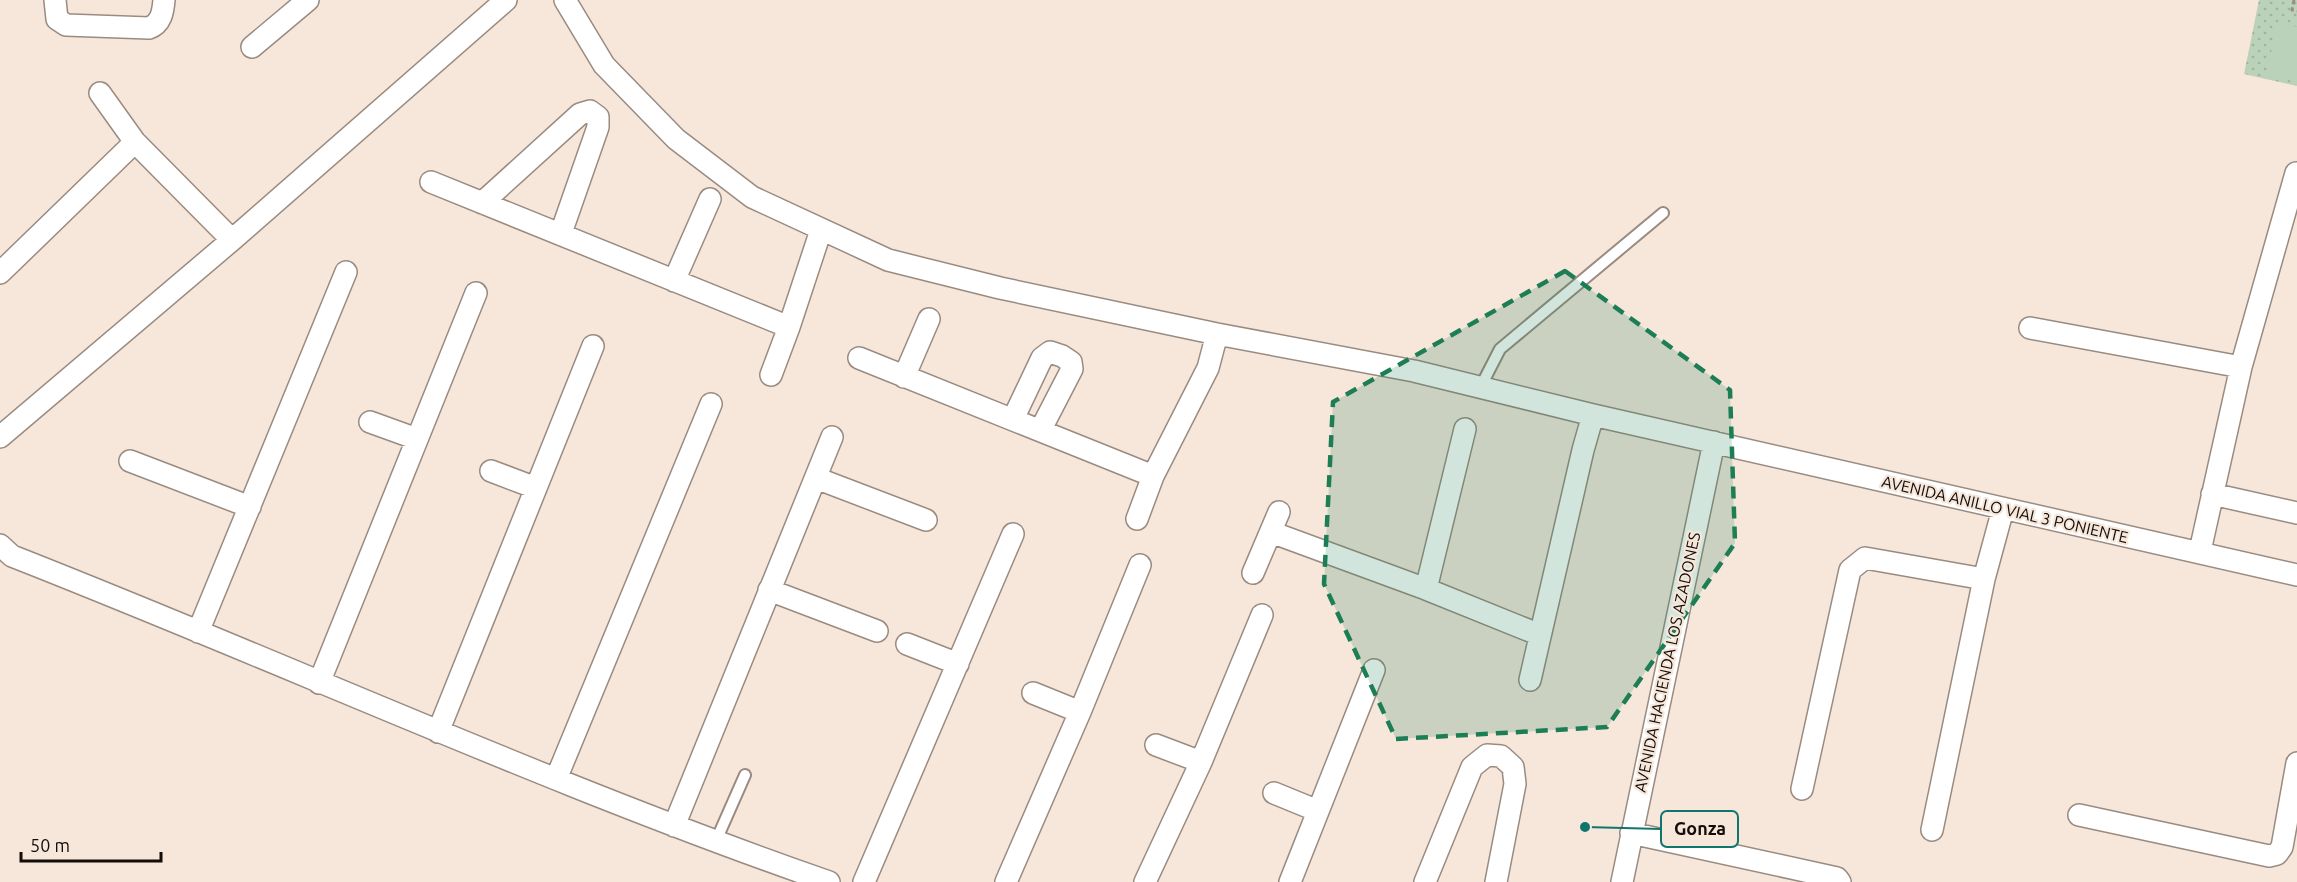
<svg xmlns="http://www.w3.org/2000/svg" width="2297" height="882" font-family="Ubuntu,sans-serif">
	<defs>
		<pattern id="green-dots" width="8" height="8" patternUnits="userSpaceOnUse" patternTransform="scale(1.5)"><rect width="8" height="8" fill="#bbd2ba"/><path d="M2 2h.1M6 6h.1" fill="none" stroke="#a0b39f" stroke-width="1.8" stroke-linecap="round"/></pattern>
	</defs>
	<rect width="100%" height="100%" fill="#f7e7db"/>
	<path fill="url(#green-dots)" d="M2259,0H2297V86L2244,74Z"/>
	<path fill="#bbd2ba" d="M2278,21L2297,27V82L2266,75Z"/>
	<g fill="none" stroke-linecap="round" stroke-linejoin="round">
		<g stroke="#9a8b80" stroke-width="14">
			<path id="lane" d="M1480,388L1500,349L1663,213
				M715,843L745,775"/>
		</g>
		<g stroke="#9a8b80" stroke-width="24">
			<path id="street" d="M55,0L57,19L66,25L149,28C161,24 163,12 164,0
				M565,0L604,65L676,139L752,197L888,260L1000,288L1217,334L1414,371L1593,415L2297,575
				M252,47L308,0
				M100,93L135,142L232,240
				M431,182L789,327
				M482,203L580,114L590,111L598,117V127L561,233
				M0,273L135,142
				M674,281L710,199
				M2030,328L2241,367
				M859,358L1153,476
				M771,375L789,327L821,230
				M904,377L929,319
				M1013,419L1042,358L1050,352L1062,356L1071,362L1072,369L1041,429
				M370,422L417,439
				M0,437L232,240L506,0
				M130,461L250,507
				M491,471L536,488
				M816,478L926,520
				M2212,494L2297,513
				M1137,519L1153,476L1208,368L1217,334
				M1271,532L1426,589L1540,635
				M0,545L12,556C285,663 552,786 829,882
				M2200,551L2241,367L2296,173
				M1253,573L1279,512
				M1426,589L1465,429
				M769,590L877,631
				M198,632L346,272
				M907,644L958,664
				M1530,680L1583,450L1593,415
				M319,683L476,293
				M1033,693L1080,712
				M438,732L593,346
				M1156,745L1201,762
				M556,779L711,404
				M1802,789L1850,570L1865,558L1984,579
				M1274,793L1318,811
				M2079,815L2269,856L2277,854L2282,847L2297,763
				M674,826L832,437
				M1932,830L1984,579L2003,509
				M1631,833L1837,878L1840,882
				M864,882L1013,534
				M1006,882L1080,712L1140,565
				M1145,882L1201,762L1262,615
				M1290,882L1374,670
				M1425,882L1472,767L1487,755L1501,756L1513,767L1515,784L1496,882
				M1622,882L1714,442"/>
		</g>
		<path stroke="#9a8e85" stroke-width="3" stroke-dasharray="4.5 3" stroke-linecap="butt" d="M2294,0L2292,10L2297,11"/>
		<use href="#lane" stroke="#fff" stroke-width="10"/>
		<use href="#street" stroke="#fff" stroke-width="21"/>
	</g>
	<path fill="#1d7e56" fill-opacity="0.2" stroke="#1d7e56" stroke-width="4.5" stroke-dasharray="12 8" stroke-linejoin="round" d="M1565,271L1730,390L1735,543L1607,727L1396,739L1324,584L1333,402Z"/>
	<g text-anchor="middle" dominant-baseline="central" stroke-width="4.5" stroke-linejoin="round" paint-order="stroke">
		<g font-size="16" fill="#120d09" stroke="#f7e7db">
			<text transform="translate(2005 509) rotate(13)">AVENIDA ANILLO VIAL 3 PONIENTE</text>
			<text transform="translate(1667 662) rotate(-78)">AVENIDA HACIENDA LOS AZADONES</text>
		</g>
	</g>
	<path fill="none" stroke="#0f766e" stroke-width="2" d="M1585 827L1661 829"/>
	<circle fill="#0f766e" stroke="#f7e7db" stroke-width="2" cx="1585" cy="827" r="6"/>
	<rect fill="#f7e7db" stroke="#0f766e" stroke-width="2" x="1661" y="811" width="77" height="36" rx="6"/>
	<g font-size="18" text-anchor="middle" font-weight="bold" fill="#120d09">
		<text x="1700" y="835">Gonza</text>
	</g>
	<path d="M21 852v9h140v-9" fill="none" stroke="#120d09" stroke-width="3"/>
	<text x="30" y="852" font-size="18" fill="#120d09" stroke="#f7e7db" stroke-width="4.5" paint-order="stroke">50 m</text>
</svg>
